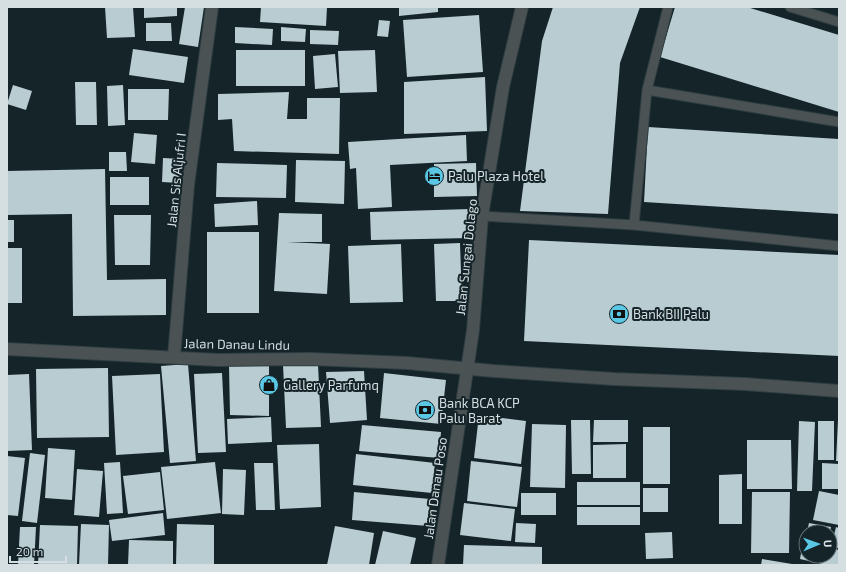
<svg xmlns="http://www.w3.org/2000/svg" width="846" height="572" font-family="'Exo 2',sans-serif">
	<rect width="100%" height="100%" fill="#142429"/>
	<path fill="#b9ccd2" d="M105,7H133L135,37L107,38Z
		M144,7H177V16L144,18Z
		M185,7H204L198,47L179,44Z
		M261,7H327L326,26L260,22Z
		M399,7H438V12L399,16Z
		M553,7H640L620,63L608,214L520,211L542,41Z
		M675,7H747L839,35V112L660,57Z
		M479,15L483,72L407,77L403,20Z
		M379,20L390,21L388,37L377,36Z
		M146,23H171L172,41H146Z
		M235,27L273,29L272,45L235,43Z
		M281,27L306,29L305,42L281,41Z
		M310,30L339,31L338,45L310,44Z
		M133,49L188,57L184,83L129,75Z
		M236,50H305V86H236Z
		M375,50L377,92L340,93L338,51Z
		M335,54L338,87L315,89L313,56Z
		M485,77L487,131L404,134V82Z
		M75,82H96L97,125H76Z
		M13,85L32,91L26,110L7,104Z
		M123,85L125,125L108,126L107,86Z
		M128,89H169L168,120H128Z
		M289,92L287,119H307V98H340L339,154L234,151L232,119L218,120V94Z
		M648,127L839,139V214L644,202Z
		M134,133L157,135L155,164L131,162Z
		M466,135L467,161L390,165L392,207L358,209L356,168L350,169L348,142Z
		M109,152H126L127,171H109Z
		M163,158L181,159L179,183L162,182Z
		M296,160L345,161L344,204L295,202Z
		M217,163L287,165L286,198L216,197Z
		M476,163L477,196L434,197V164Z
		M105,169L107,280L166,279V315L73,316L72,214L7,215V171Z
		M110,177H149V205H110Z
		M257,201L258,225L215,227L214,204Z
		M470,209L471,238L371,240L370,212Z
		M279,213L322,214V242H287L330,244L327,294L274,291Z
		M114,215H151L150,265H115Z
		M7,220H14V242H7Z
		M207,232H259V313H207Z
		M529,240L839,255V356L524,341Z
		M460,243L462,301H436L434,244Z
		M401,244L403,302L350,303L348,246Z
		M7,248H22V303H7Z
		M188,364L196,461L170,463L161,366Z
		M318,364L321,427L286,428L283,365Z
		M229,366H269V416L230,415Z
		M108,368L109,437L37,438L36,369Z
		M364,371L367,420L330,423L326,372Z
		M222,373L226,452L198,453L194,374Z
		M384,373L446,380L441,424L380,418Z
		M29,374L32,450L7,451V375Z
		M160,374L164,452L116,455L112,376Z
		M479,415L526,421L521,464L474,458Z
		M271,417L272,442L228,444L227,419Z
		M571,420H590L591,474H572Z
		M594,420H628V442H593Z
		M838,420L839,421V461H836Z
		M799,421L815,422L812,491H797Z
		M818,421H834V460H818Z
		M532,424L566,425L565,488L530,487Z
		M362,425L441,432L439,458L359,451Z
		M643,427H670V484H643Z
		M747,440H791L792,489H747Z
		M319,444L321,507L280,509L277,445Z
		M626,444V478H593V445Z
		M48,448L75,450L72,500L45,498Z
		M30,453L45,455L37,523L22,521Z
		M356,454L435,463L432,493L353,485Z
		M7,456L25,458L18,516L7,515Z
		M471,461L522,467L517,507L467,501Z
		M120,462L123,513L107,514L104,463Z
		M215,462L221,513L167,519L161,467Z
		M254,463H273L275,510H256Z
		M822,463L839,464V489H822Z
		M77,469L103,471L99,517L74,515Z
		M223,469L246,470L244,515L222,514Z
		M160,472L164,510L128,514L123,476Z
		M742,474V524H719V475Z
		M577,482H640V505H577Z
		M643,488H668V512H643Z
		M819,491L839,495V525L813,520Z
		M354,492L430,499L428,526L352,520Z
		M752,492H790L789,553H751Z
		M521,493H556V515H521Z
		M464,503L515,509L511,541L460,535Z
		M577,507H640V525H577Z
		M163,513L165,535L112,541L109,520Z
		M516,523L536,524L535,543L515,542Z
		M809,523L831,527L830,532H807Z
		M81,524L109,525L108,565H79Z
		M177,524L214,525V565H176Z
		M40,525L78,526L77,565H38Z
		M335,526L374,533L369,565H327Z
		M20,527H36L34,565H18Z
		M836,527L839,528V548L831,547Z
		M383,531L416,538L410,565H375Z
		M672,532L673,558L646,559L645,533Z
		M129,540L173,541V565H128Z
		M803,542L806,543V556H830V548L839,550V565H827L800,559Z
		M464,545L542,547V565H463Z
		M762,559L792,564V565H761Z"/>
	<g fill="none" stroke-linecap="round" stroke-linejoin="round">
		<g stroke="#2f3e43" stroke-width="11">
			<path id="service" d="M668,7L647,90L634,225L839,246
				M790,7L839,22
				M647,90L839,122
				M482,216L634,225"/>
		</g>
		<g stroke="#2f3e43" stroke-width="14">
			<path id="minor" d="M7,349L218,360L311,359L407,363L494,371L614,379L745,384L839,391
				M174,357L188,185L212,7
				M438,565L473,330L482,216L503,87L522,7"/>
		</g>
		<use href="#service" stroke="#4a5254" stroke-width="9"/>
		<use href="#minor" stroke="#4a5254" stroke-width="12"/>
	</g>
	<defs>
		<g id="hotel-disc" transform="scale(1)"><circle r="9.5" fill="#5ac8e5" stroke="#142429"/><path d="M-6-4.5h1.5V1H6V5H4.5V3h-9V5H-6ZM-4 0a1.8 1.8 0 1 1 3.6 0ZM.5 0V-2.5h3Q6-2.5 6 0Z" fill="#111"/></g>
		<g id="bank-disc" transform="scale(1)"><circle r="9.5" fill="#5ac8e5" stroke="#142429"/><path d="M-6-4H6V4H-6ZM0-2.3a2.3 2.3 0 1 0 0 4.6a2.3 2.3 0 1 0 0-4.6Z" fill="#111"/></g>
		<g id="shop-disc" transform="scale(1)"><circle r="9.5" fill="#5ac8e5" stroke="#142429"/><path d="M-5-2.5h2.3a2.7 3.5 0 0 1 5.4 0H5L5.5 6h-11ZM-1.5-2.5h3a1.5 2.3 0 0 0-3 0Z" fill="#111"/></g>
	</defs>
	<g fill-rule="evenodd">
		<use href="#hotel-disc" x="434" y="176"/>
		<use href="#bank-disc" x="619" y="314"/>
		<use href="#shop-disc" x="269" y="385"/>
		<use href="#bank-disc" x="425" y="410"/>
	</g>
	<g text-anchor="middle" dominant-baseline="central" stroke-width="4" stroke-linejoin="round" paint-order="stroke">
		<g font-size="13" fill="#d5dfe2" stroke="#142429" text-anchor="start">
			<text x="448" y="176">Palu Plaza Hotel</text>
			<text x="633" y="314">Bank BII Palu</text>
			<text x="283" y="385">Gallery Parfumq</text>
			<text x="439" y="403">Bank BCA KCP<tspan x="439" dy="15">Palu Barat</tspan></text>
		</g>
		<g font-size="13" fill="#d5dfe2" stroke="#142429">
			<text transform="translate(176 180) rotate(-84)">Jalan Sis Aljufri I</text>
			<text transform="translate(466 257) rotate(-84)">Jalan Sungai Dolago</text>
			<text transform="translate(237 344) rotate(1)">Jalan Danau Lindu</text>
			<text transform="translate(435 488) rotate(-82)">Jalan Danau Poso</text>
		</g>
	</g>
	<rect width="846" height="572" fill="none" stroke="#d5dfe2" stroke-width="16"/>
	<g transform="translate(818 544) rotate(88)"><circle r="19" fill="#142429" stroke="#616f73"/>
	<path d="M0-3L7 15L0 10L-7 15Z" fill="#5ac8e5"/>
	<text y="-6" font-size="11" font-weight="bold" text-anchor="middle" fill="#d5dfe2">U</text>
	</g>
	<path d="M10 556v6h56v-6" fill="none" stroke="#d5dfe2" stroke-width="2"/>
	<text x="16" y="556" font-size="12" fill="#d5dfe2" stroke="#142429" stroke-width="3" paint-order="stroke">20 m</text>
</svg>
